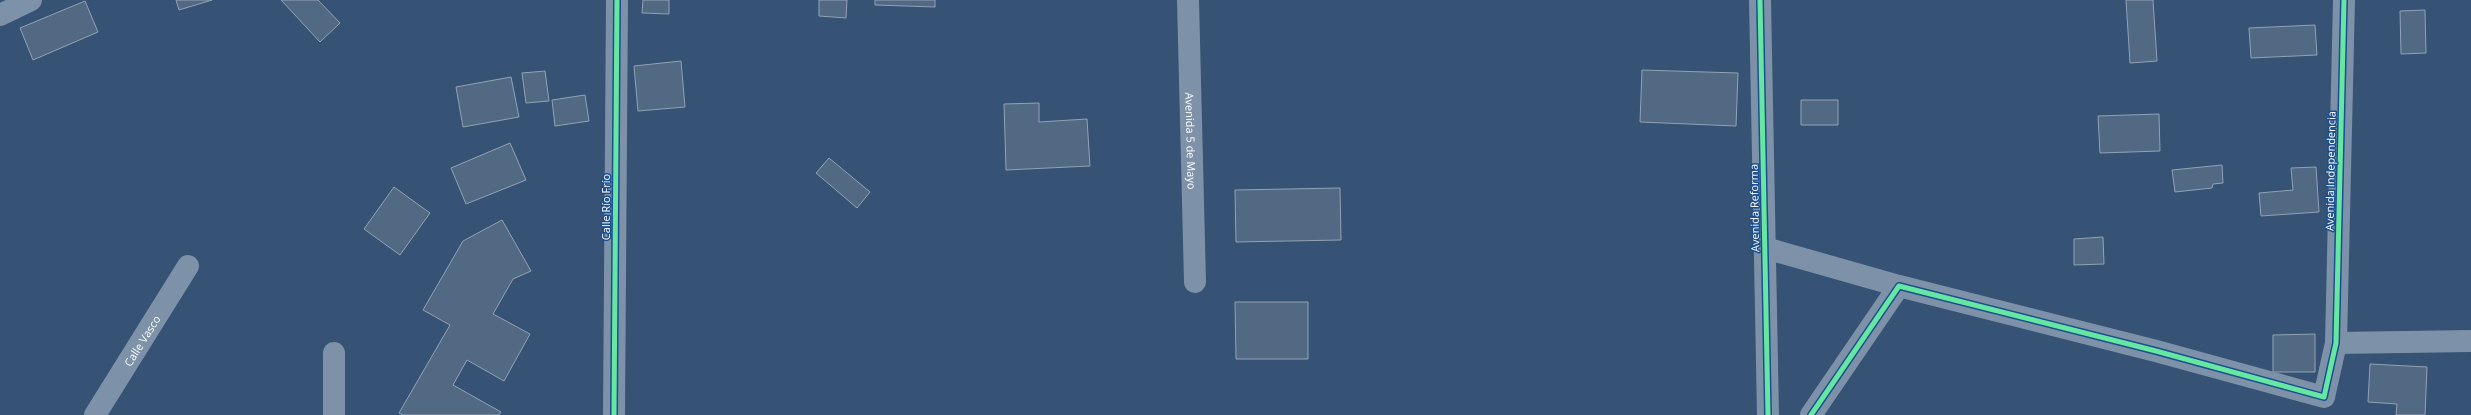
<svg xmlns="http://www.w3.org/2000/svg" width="2471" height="415" font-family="'Open Sans',sans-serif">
	<rect width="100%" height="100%" fill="#365274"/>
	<path fill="#526984" stroke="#92a2b6" d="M176,0H212L179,10Z
		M281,0H318L340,23L320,42Z
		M643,0H669V14L642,13Z
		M819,0H847L846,18L819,16Z
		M875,0H935V7L875,5Z
		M2126,0H2153L2157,61L2130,63Z
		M85,1L98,32L33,60L20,28Z
		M2425,10L2426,53L2401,54L2400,11Z
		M2315,25L2317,55L2251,58L2249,28Z
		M681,61L685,107L638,111L634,66Z
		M1642,70L1738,73L1736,126L1640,122Z
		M545,71L549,101L526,103L522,73Z
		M511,77L519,117L463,127L456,87Z
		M585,95L589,121L555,126L552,100Z
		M1801,100H1838V125H1801Z
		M1039,103V122L1087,119L1090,166L1006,170L1004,104Z
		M2159,114L2160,151L2100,153L2098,116Z
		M510,143L526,180L466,204L451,168Z
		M829,158L870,192L857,208L816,173Z
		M2222,165L2223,183L2213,184L2212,188L2175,192L2172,170Z
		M2316,167L2319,212L2261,216L2259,193L2293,190L2291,168Z
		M394,187L430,213L400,255L364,229Z
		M1340,188L1341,240L1236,242L1235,190Z
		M502,220L531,271L513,279L493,314L530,334L504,381L467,360L453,385L501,412L499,415H403L399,413L450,325L423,310L463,241Z
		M2103,237L2104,264L2074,265V239Z
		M1235,302H1308V359H1236Z
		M2315,334V372H2273V335Z
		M2370,364L2427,367L2425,415H2396L2397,404L2368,402Z"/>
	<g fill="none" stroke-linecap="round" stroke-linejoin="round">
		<g stroke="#7d92a8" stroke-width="22">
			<path id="s1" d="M1188,0L1195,282"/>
			<path d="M1760,0L1768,415"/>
			<path d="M0,15L31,0"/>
			<path d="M1765,248L1899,286"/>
			<path d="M2336,343L2471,341"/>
			<path id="s2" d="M95,415L188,266"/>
			<path d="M334,415V353"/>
			<path d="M614,415L617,0"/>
			<path d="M1811,415L1899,286L2156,351L2324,397L2336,343L2344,0"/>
		</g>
		<g stroke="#1b4f8f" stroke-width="8">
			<path id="cycleway" d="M1760,0L1768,415
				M614,415L617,0
				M1811,415L1899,286L2156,351L2324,397L2336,343L2344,0"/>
		</g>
		<use href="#cycleway" stroke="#66e7a1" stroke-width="5"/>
	</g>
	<g text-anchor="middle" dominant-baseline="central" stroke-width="3" stroke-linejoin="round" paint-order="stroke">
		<g font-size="11" fill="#fff" stroke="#1b4f8f">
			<text stroke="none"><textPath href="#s1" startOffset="141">Avenida 5 de Mayo</textPath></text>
			<text transform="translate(2330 171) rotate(-89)">Avenida Independencia</text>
			<text transform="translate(605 207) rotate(-90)">Calle Río Frío</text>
			<text transform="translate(1754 208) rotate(-91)">Avenida Reforma</text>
			<text stroke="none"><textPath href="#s2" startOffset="88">Calle Vasco</textPath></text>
		</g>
	</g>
</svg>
